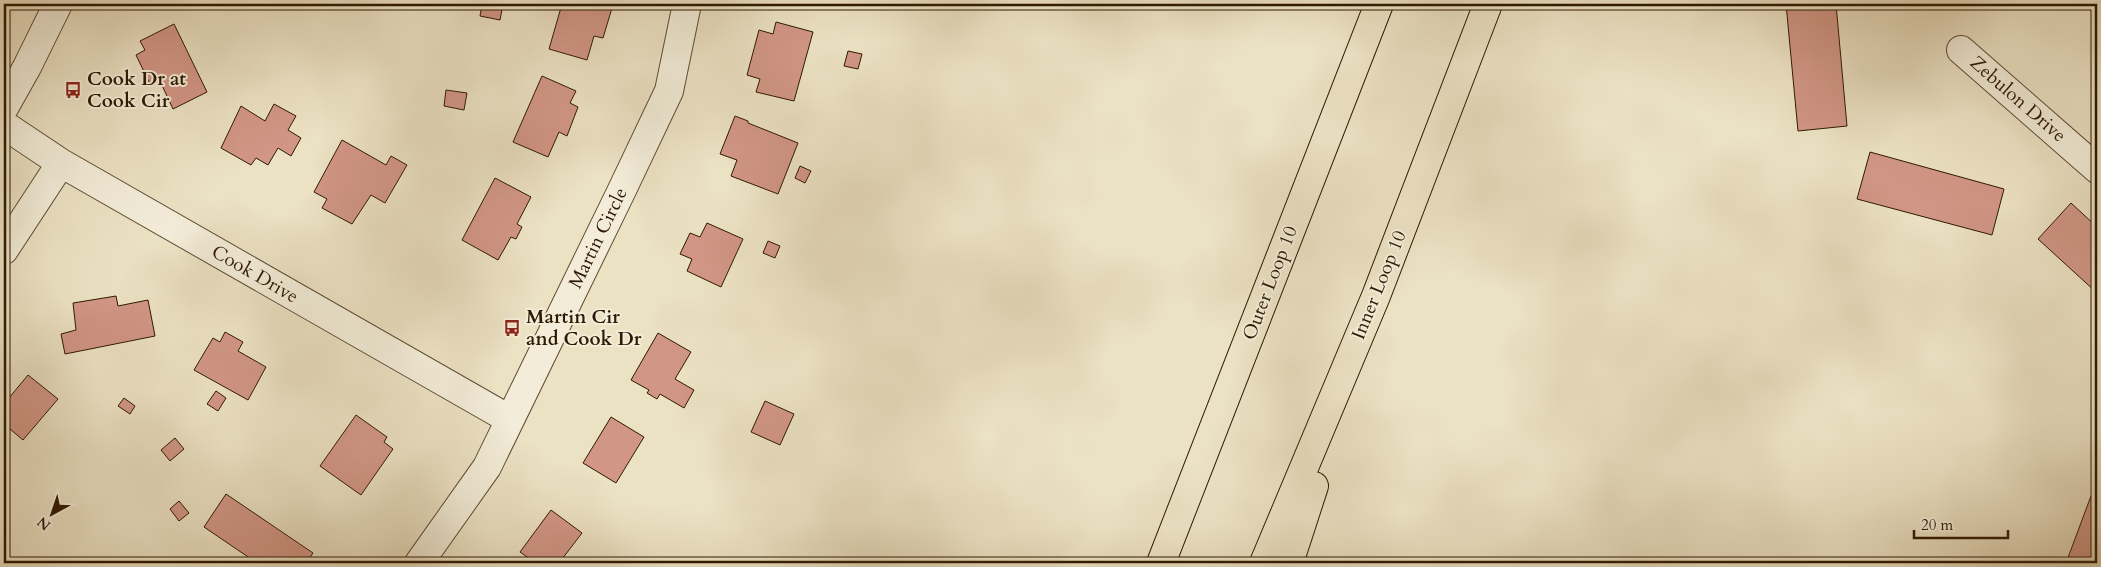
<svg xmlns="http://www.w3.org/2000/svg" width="2101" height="567" font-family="Cardo,serif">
	<rect width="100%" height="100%" fill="#ebe1c3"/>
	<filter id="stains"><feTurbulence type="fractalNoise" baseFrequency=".004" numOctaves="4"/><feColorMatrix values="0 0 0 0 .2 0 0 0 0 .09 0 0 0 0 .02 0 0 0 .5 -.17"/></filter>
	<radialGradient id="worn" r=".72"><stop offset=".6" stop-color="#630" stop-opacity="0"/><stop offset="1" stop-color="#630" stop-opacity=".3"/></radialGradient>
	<path fill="#d19685" stroke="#2e1902" d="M482,4H503L500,20L480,16Z
		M562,4H605L604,6L612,8L603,38L594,36L587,60L549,49Z
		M1786,4H1836L1847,126L1798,131Z
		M2090,4H2097V27Z
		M776,22L813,32L794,101L756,92L760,79L747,75L759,30L773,34Z
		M174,24L207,92L173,109L160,81L151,86L136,55L145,50L140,41Z
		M848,51L862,54L858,69L844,66Z
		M542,76L576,91L570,103L578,107L567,136L559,132L548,157L513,142Z
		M446,90L467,93L464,110L444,106Z
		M274,104L296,116L288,130L301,138L291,156L278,148L268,165L256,158L251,165L221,148L241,106L265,121Z
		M735,116L748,121V123L798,143L778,194L731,176L737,160L720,154Z
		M342,140L386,165L391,156L407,165L385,203L371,195L352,224L322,208L327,199L314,192Z
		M1870,152L2004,189L1992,235L1857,199Z
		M800,166L811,171L805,183L795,178Z
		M495,178L531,197L517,224L522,227L516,239L511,237L498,260L462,240Z
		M2071,203L2097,227V293L2038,239Z
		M707,223L743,239L721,287L687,271L692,259L680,254L690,233L700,237Z
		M768,241L780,246L775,258L763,253Z
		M116,296L118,306L148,300L155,336L65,354L61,334L76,330L73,303Z
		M225,332L243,342L238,351L266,367L248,400L194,370L213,338L220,342Z
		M658,333L691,352L675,379L694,390L684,408L660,394L657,399L647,393L649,390L631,380Z
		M28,375L58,399L23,440L4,424V404Z
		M216,391L226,398L218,411L207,404Z
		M124,398L135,406L130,414L118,406Z
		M765,401L794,414L780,445L751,432Z
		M356,415L387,437L384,442L393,449L361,495L320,466Z
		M611,417L644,437L616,483L583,463Z
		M175,438L184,449L170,461L161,450Z
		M226,494L313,553L306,563H257L204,527Z
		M2091,496L2097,498V563H2066Z
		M179,501L189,513L179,521L170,509Z
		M551,510L582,533L559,563H536L520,552Z"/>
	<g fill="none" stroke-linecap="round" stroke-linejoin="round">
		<g stroke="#5d4b32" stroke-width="30">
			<path id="street" d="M1961,50L2097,169
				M4,108L27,67L58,4
				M4,125L61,163L509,419
				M4,250L61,163
				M419,563L487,467L621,192L669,91L687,4"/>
		</g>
		<g stroke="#2e1902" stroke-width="30">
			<path id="highway" d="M1161,563L1379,4
				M1264,563L1376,296L1488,4
				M1289,563L1314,486"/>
		</g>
		<use href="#street" stroke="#f2ecd8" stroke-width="28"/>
		<use href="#highway" stroke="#ebe1c3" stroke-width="28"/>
	</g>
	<defs>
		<g id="bus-bare" transform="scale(1.35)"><path d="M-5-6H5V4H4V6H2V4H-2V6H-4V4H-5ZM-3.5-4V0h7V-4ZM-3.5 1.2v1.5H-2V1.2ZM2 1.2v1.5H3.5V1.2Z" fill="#8f2418" stroke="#f2ecd8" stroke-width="2.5" paint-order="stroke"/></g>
	</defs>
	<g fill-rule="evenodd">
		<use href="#bus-bare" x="73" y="90"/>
		<use href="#bus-bare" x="512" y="328"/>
	</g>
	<g text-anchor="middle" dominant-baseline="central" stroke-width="4" stroke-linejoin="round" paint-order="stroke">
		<g font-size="19" font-weight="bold" fill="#2e1902" stroke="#f2ecd8" text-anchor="start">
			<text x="87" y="79">Cook Dr at<tspan x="87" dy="22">Cook Cir</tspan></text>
			<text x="526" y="317">Martin Cir<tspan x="526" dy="22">and Cook Dr</tspan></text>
		</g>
		<g font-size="19" fill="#2e1902" stroke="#f2ecd8">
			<text transform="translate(2018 99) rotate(41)">Zebulon Drive</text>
			<text transform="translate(598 238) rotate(-64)">Martin Circle</text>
			<text transform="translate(255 274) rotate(30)">Cook Drive</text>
			<text transform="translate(1270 283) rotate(-69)">Outer Loop 10</text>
			<text transform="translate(1379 285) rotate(-68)">Inner Loop 10</text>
		</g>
	</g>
	<rect width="2101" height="567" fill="none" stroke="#ebe1c3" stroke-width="20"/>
	<rect x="5" y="5" width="2091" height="557" fill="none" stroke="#2e1902" stroke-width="2.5"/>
	<rect x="10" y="10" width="2081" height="547" fill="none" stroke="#2e1902"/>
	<g transform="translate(52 514) rotate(220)" stroke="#f2ecd8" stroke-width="4" paint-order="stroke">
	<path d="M0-4L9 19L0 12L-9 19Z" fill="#2e1902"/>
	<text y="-8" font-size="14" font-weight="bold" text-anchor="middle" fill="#2e1902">N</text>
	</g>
	<path d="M1914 530v8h94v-8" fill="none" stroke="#2e1902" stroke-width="2.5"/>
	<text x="1921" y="530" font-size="15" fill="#2e1902" stroke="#f2ecd8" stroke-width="4" paint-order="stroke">20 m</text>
	<rect width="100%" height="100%" filter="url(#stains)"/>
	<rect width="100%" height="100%" fill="url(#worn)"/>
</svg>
